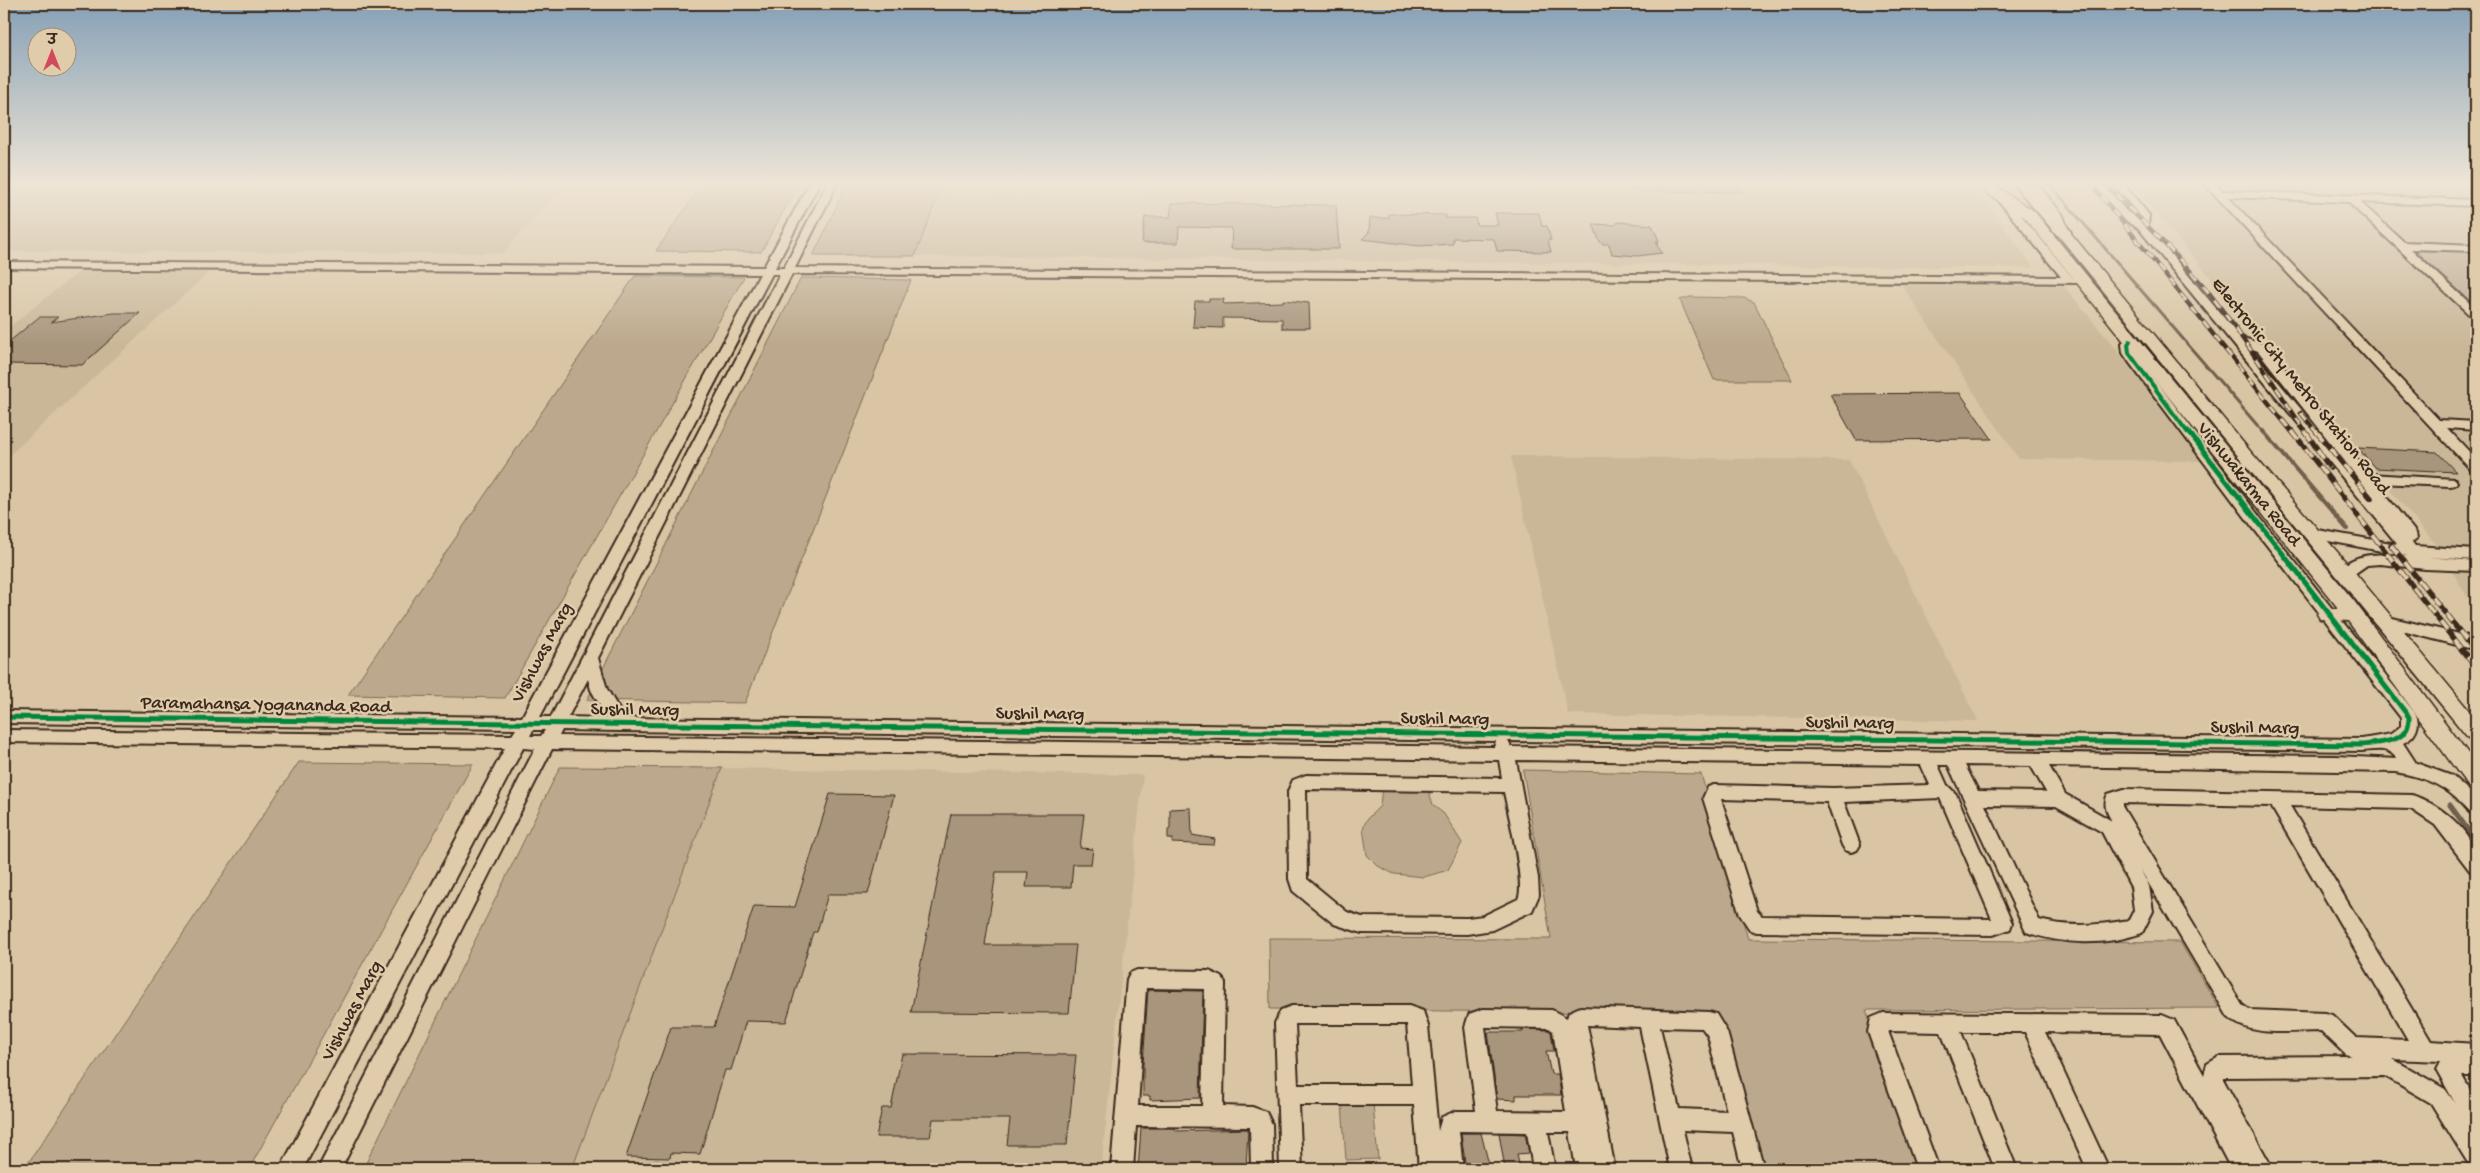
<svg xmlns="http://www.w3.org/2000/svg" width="2480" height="1173" font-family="'Gochi Hand','Playpen Sans Deva',sans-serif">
	<rect width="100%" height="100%" fill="#d9c5a4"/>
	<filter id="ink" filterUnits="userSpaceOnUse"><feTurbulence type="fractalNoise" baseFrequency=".02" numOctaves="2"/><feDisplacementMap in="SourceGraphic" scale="10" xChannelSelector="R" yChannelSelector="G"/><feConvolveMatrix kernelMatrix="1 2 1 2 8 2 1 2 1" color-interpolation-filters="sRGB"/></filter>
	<g filter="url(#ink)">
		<path fill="#cab798" d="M257,182H453L449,187L561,188L503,253L4,251V183L253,185Z
			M1147,182H1971L2034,268L915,256L939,193L1145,195Z
			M2130,182H2476V611L2434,542Z
			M80,271L209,272L4,460V331Z
			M1901,284L2064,286L2208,461L2019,459Z
			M1511,456L1849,460L1978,721L1568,714Z
			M722,768L1143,775L1101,1169H572Z"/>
		<path fill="#bca88c" stroke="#7c6955" d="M704,182H800L761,252L656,251Z
			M848,182H943L915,256H813Z
			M2414,249L2476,252V306Z
			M635,276L744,277L505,698L348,695Z
			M801,278L911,280L745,703L587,700Z
			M1690,297L1744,298L1754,302L1792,380H1714L1680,300Z
			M299,762L473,764L249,1169H24Z
			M560,767L722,768L572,1169H363Z
			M1523,770L1701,774L1748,939L2180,942L2219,1008L1866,1010L1923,1169H1757L1716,1014L1270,1009L1269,938L1551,939Z
			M1382,787L1428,788L1433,805L1444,814L1462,843L1448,870L1424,877L1394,874L1378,866L1367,855L1363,828L1367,819L1380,806Z
			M1342,1104H1373L1378,1159L1346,1160Z"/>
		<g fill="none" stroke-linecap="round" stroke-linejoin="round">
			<path stroke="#705e4c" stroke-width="3" d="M2048,182L2264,433"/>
			<path stroke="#705e4c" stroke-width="4" d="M2263,431L2347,529"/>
			<path stroke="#705e4c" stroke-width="5" d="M2450,805L2476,841"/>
		</g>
		<path fill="#a8957b" stroke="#3b2a1e" d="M1631,182H1736L1742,192L1631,191Z
			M1172,203L1336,205L1339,249H1231L1232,228L1179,227L1178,243H1142L1145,217H1170Z
			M1495,213H1539L1542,226H1547L1551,240H1548L1551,252L1497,251L1494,239L1453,238V244L1419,246L1362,239L1369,232L1370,218H1389V214L1446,215L1445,218H1475L1477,225H1498Z
			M1618,222L1652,225L1659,241H1656L1659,244H1656L1662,253L1637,256L1612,254L1609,244H1602L1599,240L1593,224L1615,225Z
			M1209,299H1224L1223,304L1283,302V300L1309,303L1310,328H1282V319L1223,318V328L1193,327L1195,301H1209Z
			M114,313H140L82,365L4,364V346L39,317H58L51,322Z
			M1960,393L1992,439L1856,440L1830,394Z
			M2358,448L2437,452L2456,472L2375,468Z
			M830,794L894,795L868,894H828L817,932H813L786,1022L746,1021L731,1070H725L700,1154L671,1153L670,1158L626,1157L671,1027H714L754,906L795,907Z
			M1191,808L1192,835L1215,839L1214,845L1172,843L1173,839H1168V829L1170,828V809Z
			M951,814H1084L1080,848L1093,849L1091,864H1073L1071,887H1026L1028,872H996L985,945H1076L1069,1013L911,1012Z
			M1148,990L1203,991L1200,1098L1150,1100V1096H1143V1064Z
			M1522,1029L1548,1030L1551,1032L1554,1051H1546L1551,1074H1558L1561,1095H1516V1100L1497,1099L1488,1032H1523Z
			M902,1054L1076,1055L1067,1145H1007L1010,1119H933L930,1137H876L882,1108H891Z
			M1141,1128H1175L1176,1131L1248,1129L1246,1169H1138Z
			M1461,1133H1481L1490,1169H1466Z
			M1499,1133L1525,1134L1529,1153L1517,1154L1520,1169H1505Z"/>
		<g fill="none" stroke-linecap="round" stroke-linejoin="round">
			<g stroke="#3b2a1e" stroke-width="4">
				<path id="minor" d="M810,182H820L775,268H784L828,182H838L795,268L2061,277L1993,194L1994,192H2002L2073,278L2086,279V283L792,274L598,658L607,689L624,718L2362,739L2391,734L2401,726V718L2251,525L2129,362L2123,353L2122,344L2126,338H2134L2135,353L2140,360L2261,519L2415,713C2422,725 2415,738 2403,743L2416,763L2452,776L2476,797V816C2467,813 2463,805 2456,798C2438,782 2418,776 2395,772L2049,766L2065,794L2112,821C2106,811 2103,804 2108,794L2124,789L2412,795C2438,804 2464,824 2475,850C2478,856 2476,867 2476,874L2470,871L2435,825L2411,809L2290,806L2431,1041L2476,1044V1076H2462L2476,1100V1129L2470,1127L2476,1136V1166L2468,1163L2431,1103L2385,1076L2224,1077V1081L2273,1169H2231L2160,1034L2045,1032L2109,1169H2087L2025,1032H1961L2017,1169H1995L1941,1032L1888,1031L1939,1169H1917L1868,1032L1871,1018L1883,1013L2162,1015L2174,1020L2204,1075L2207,1064L2219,1057L2352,1056L2345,1054L2321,1031C2291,1031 2251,1038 2228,1017L2140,869L2149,886L2153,911L2142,933C2105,946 2063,945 2026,932L1948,765H1938L1947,785L1956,794L2012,923L2010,929L1993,935L1757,932L1750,930L1740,915L1703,798L1708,787L1714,785L1833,788L1930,785L1921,765L1516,760L1538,878L1539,895L1532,911L1492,930L1467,934L1362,933L1334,924L1293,891L1289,879L1288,791L1293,780L1306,775L1502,778L1499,760L552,749L341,1169H318L535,749L523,748L303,1169H280L505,748L4,742V730L512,735L516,729L4,723V711L522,717L760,274L4,268V262L764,267ZM772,274H780L551,717H540ZM588,679L591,690L607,718L568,717ZM533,730H545L541,736H530ZM562,730L620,731L1496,741L1494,747L559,736ZM1508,741L2362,751C2376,750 2388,746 2397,759L2335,756L1511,747ZM1965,765L2031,766L2046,792L1978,791ZM1306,789L1504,792C1508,812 1526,885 1518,899L1483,916L1467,918L1362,917L1347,912L1307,879ZM1940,798L1992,919L1762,916L1757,911L1721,799L1827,802L1842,845L1845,850L1851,852L1857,850L1860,845L1844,802ZM2123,803L2271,806L2408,1040L2356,1038L2332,1015L2325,1013L2249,1010L2242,1005L2123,808ZM1985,805L2056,806L2102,832L2131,887L2134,910L2129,920C2098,925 2070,928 2039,920ZM2393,1059L2440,1061L2436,1069L2455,1103L2445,1089Z
					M2092,182H2102L2126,211L2138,219L2139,215L2112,182H2122L2149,215L2148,227L2240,337L2266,345L2369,474L2455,479L2457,482L2455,485L2450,486L2376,483L2416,533L2417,538L2412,542L2415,546L2476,550V560L2427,557L2476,561V571L2425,569L2380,564L2367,565L2350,577H2340L2338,573C2352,550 2385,554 2408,556L2307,537L2305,534L2312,529L2397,544L2139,229L2118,215ZM2250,348L2258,351L2352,470Z
					M2203,182H2213L2222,191L2476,200V206L2360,202L2404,242L2476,245V251L2411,249L2476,309V319L2472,317L2348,202L2228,197L2439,420L2476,422V430L2447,428L2476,459V471L2471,470Z
					M2384,616L2476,638V650L2379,625L2376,621L2379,617Z
					M1137,970L1209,971L1222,977L1225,983L1223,1106L1252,1107L1266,1112L1272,1124L1273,1169H1251L1250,1127L1136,1126L1133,1169H1111L1127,979L1130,973ZM1146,988L1205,989L1202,1106H1138Z
					M1292,1006H1409L1423,1011L1428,1026L1438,1131L1442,1117L1456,1111H1476L1465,1027L1469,1014L1483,1009L1552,1010L1567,1018L1569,1012L1580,1007L1709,1012L1716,1014L1727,1032L1764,1169H1742L1733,1132L1683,1130L1692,1169H1670L1640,1027L1587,1025L1615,1169H1576L1570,1132H1548L1555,1169H1533L1527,1132L1459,1131L1463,1169H1441L1440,1163L1441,1169H1419L1414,1105H1299L1302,1169H1280L1275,1023L1281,1010ZM1295,1024H1407L1412,1085H1298ZM1485,1027L1549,1028L1553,1031L1566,1112L1497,1111ZM1660,1027L1702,1028L1708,1036L1727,1111L1679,1109Z"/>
			</g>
			<g stroke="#3b2a1e" stroke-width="3">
				<path id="major" d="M1980,182H1992L1998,188L2034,211L2354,601L2476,764V788L2468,786L2348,621L2320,619L2317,614L2320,609L2338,608L2024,217L1988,194Z
					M2023,182H2036L2063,215L2069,231L2250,451L2352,569L2476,719V741L2469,739C2333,570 2194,404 2058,235L2050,216Z"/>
			</g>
			<g stroke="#3b2a1e" stroke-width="4">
				<path id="highway" d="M2012,182H2028L2069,229L2071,232L2069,235H2057Z"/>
			</g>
			<use href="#minor" fill="#e0cbaa" fill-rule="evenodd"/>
			<use href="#major" fill="#e0cbaa" fill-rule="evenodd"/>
			<use href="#highway" fill="#e0cbaa" fill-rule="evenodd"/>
			<g stroke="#3b2a1e" stroke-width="4.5">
				<path id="rail-far1" d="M2090,182L2293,433
					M2103,182C2138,217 2174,251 2206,289C2242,335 2274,384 2306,433
					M2301,413L2317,433"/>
			</g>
			<g stroke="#3b2a1e" stroke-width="5.5">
				<path id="rail" d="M2292,431L2476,668
					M2305,431L2330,468
					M2316,431L2371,498
					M2391,545L2476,652"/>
			</g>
			<use href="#rail-far1" stroke="#e0cbaa" stroke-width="3" stroke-dasharray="9" stroke-linecap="butt"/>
			<use href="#rail" stroke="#e0cbaa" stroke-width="4" stroke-dasharray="11" stroke-linecap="butt"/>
			<g stroke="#e0cbaa" stroke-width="6">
				<path id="cycleway-far1" d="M2130,341L2128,344L2129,353L2188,433"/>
			</g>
			<g stroke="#e0cbaa" stroke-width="8">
				<path id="cycleway" d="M4,717L2362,745C2382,742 2410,743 2409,717L2188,431"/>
			</g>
			<use href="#cycleway-far1" stroke="#00873e" stroke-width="4"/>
			<use href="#cycleway" stroke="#00873e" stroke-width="5"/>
		</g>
	</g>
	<linearGradient id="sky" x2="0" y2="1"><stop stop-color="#86a0b6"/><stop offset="0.53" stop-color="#eee5d6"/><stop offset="1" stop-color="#eee5d6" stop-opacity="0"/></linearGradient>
	<rect width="2480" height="346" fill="url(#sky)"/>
	<g text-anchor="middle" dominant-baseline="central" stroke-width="5" stroke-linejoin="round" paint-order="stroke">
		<g font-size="19" fill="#3b2a1e" stroke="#e0cbaa">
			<text transform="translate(2300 387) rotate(51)">Electronic City Metro Station Road</text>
			<text transform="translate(2248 485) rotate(51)">Vishwakarma Road</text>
			<text transform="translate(543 653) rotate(-62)">Vishwas Marg</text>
			<text transform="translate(266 706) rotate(1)">Paramahansa Yogananda Road</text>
			<text transform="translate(635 711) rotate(1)">Sushil Marg</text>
			<text transform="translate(1040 715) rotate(1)">Sushil Marg</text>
			<text transform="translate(1445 720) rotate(1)">Sushil Marg</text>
			<text transform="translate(1850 724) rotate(1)">Sushil Marg</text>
			<text transform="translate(2255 729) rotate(1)">Sushil Marg</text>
			<text transform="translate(353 1011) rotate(-62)">Vishwas Marg</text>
		</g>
	</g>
	<rect width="2480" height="1173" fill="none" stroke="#e0cbaa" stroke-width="20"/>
	<rect x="10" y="10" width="2460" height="1153" fill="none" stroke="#3b2a1e" stroke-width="2" filter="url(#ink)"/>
	<g transform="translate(52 52)"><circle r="24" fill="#e0cbaa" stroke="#9e8b72"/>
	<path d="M0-4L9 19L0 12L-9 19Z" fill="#d1495b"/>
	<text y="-8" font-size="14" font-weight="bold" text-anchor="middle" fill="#3b2a1e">उ</text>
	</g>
</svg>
